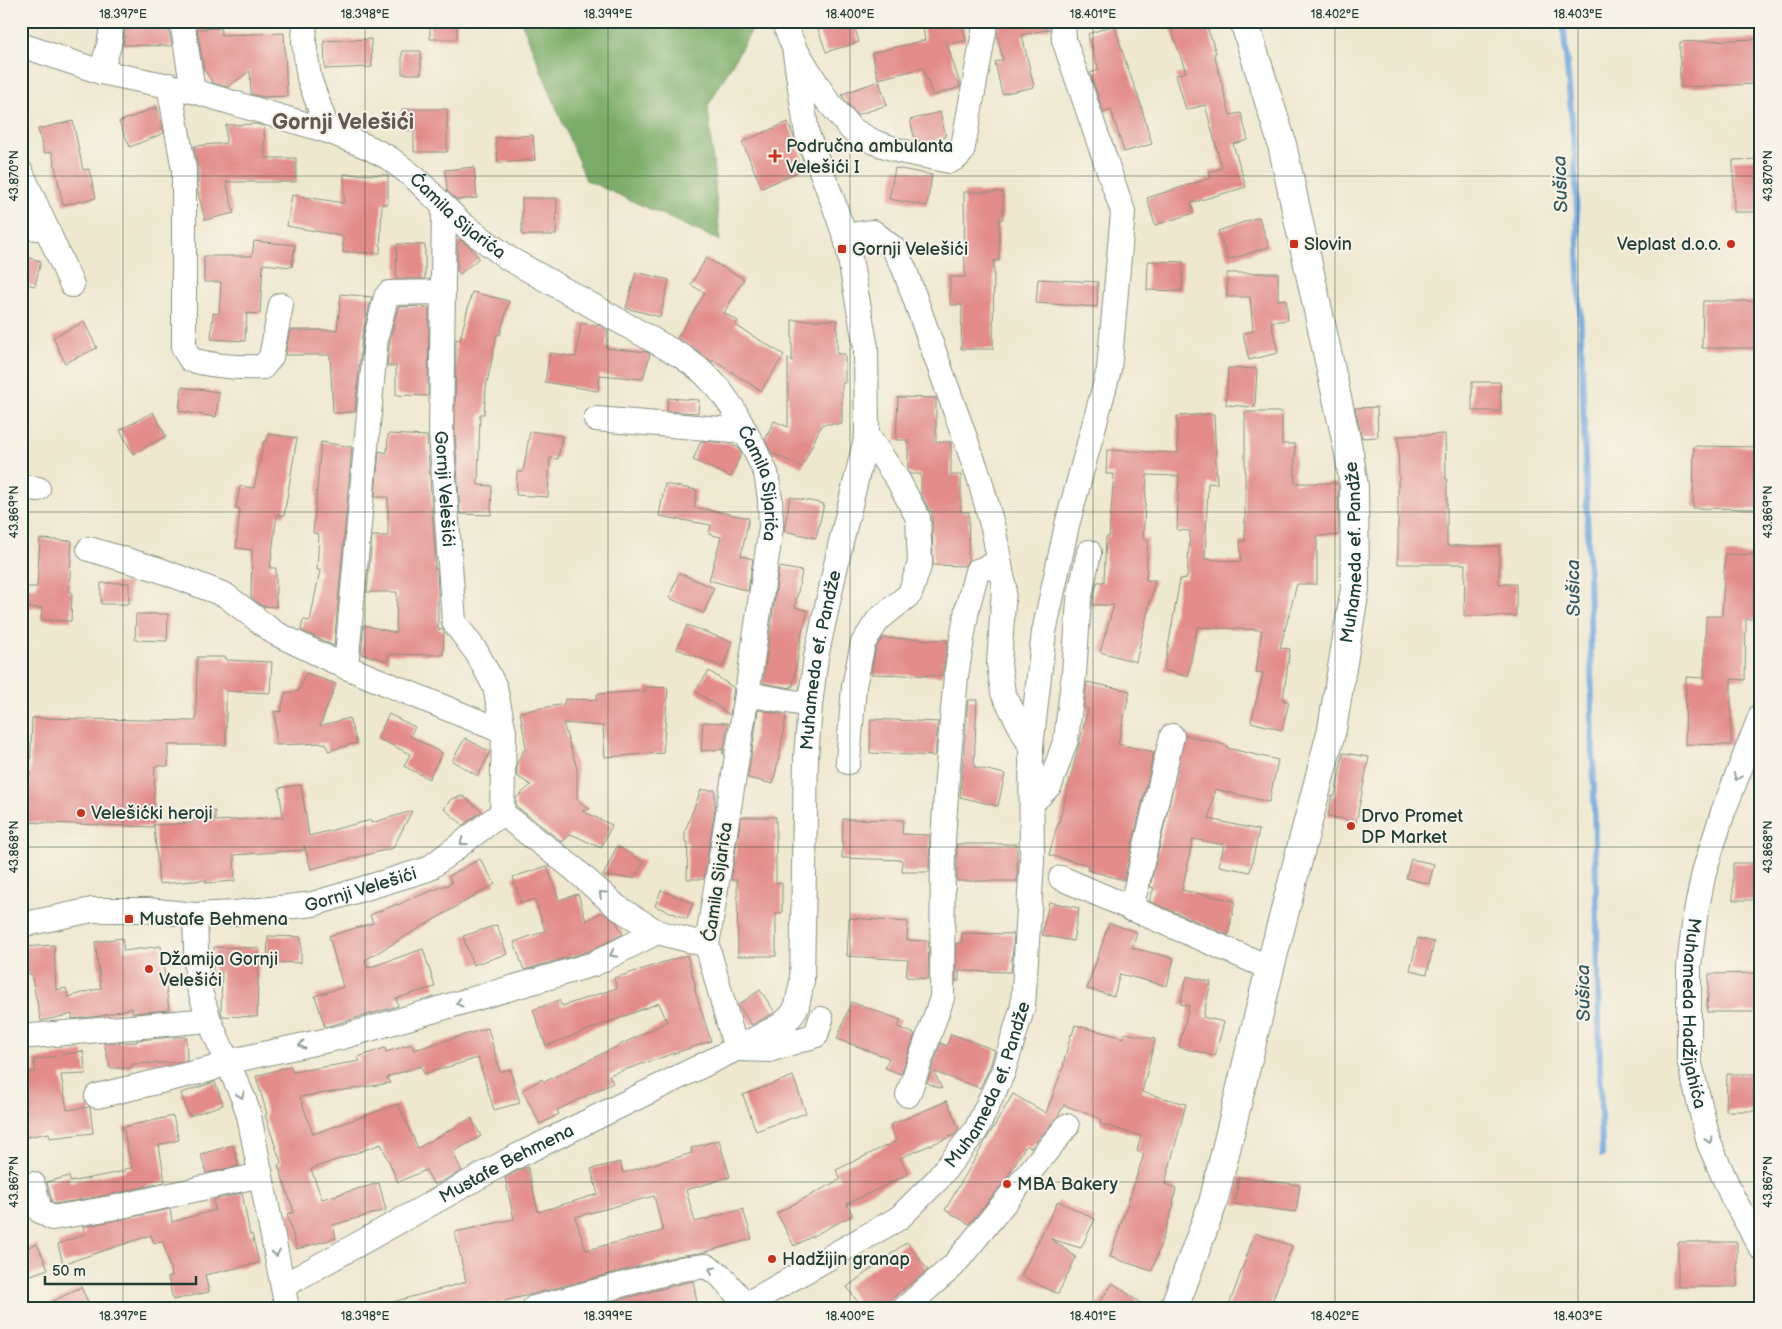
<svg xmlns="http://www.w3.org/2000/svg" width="1782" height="1329" font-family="'Balsamiq Sans',sans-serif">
	<rect width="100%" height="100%" fill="#f7f3e8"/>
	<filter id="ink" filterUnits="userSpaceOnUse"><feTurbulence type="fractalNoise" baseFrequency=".02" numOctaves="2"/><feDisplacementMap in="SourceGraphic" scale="10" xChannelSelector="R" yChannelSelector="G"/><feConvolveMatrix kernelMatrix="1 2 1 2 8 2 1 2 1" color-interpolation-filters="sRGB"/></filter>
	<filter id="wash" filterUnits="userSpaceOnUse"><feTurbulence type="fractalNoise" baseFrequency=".0096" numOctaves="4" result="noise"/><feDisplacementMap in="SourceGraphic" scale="20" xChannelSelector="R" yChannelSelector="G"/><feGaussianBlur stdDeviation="1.12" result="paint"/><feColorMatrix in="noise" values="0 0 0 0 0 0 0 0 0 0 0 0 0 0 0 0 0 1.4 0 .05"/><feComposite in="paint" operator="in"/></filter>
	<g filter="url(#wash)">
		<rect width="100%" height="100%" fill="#eee8cf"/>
		<path fill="#7bad68" stroke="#4d754e" d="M521,21H757L708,106L720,241L586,180Z"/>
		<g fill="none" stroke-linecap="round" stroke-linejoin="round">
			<path stroke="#70a8df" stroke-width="6" d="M1563,21L1575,155L1589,575L1602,1155"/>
		</g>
		<g id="blocks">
			<path fill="#e38c8a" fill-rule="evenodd" d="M126,21H167V30H169L172,46L123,45Z
				M430,21H457V39H430Z
				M833,21H853L859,42L826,52L817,26Z
				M922,21H962L966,41L947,44L960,84V87L933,96L923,68L878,79L872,53L925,40Z
				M999,21H1049L1050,29L1022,35L1034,87L1002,94L995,62L1003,60L997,35Z
				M1168,21H1205L1216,53L1214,54L1230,115L1241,113L1248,140L1233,144L1246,187L1191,203L1194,213L1155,225L1147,198L1211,178L1209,172L1222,168L1205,105L1186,110L1176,75L1186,72Z
				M1114,25L1127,66L1139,99L1152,144L1124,152L1111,110L1104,113L1090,73L1099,70L1088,34Z
				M221,28V35L284,33L287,96L263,97L251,94L250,71L228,87L213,83L204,70L197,29Z
				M371,39L372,67L325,69L324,41Z
				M1757,39L1758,84L1680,87V42Z
				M402,51H421V74H402Z
				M879,81L887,105L857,115L844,99L842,94Z
				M157,107L164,133L130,147L119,122Z
				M402,109H447V152H414V128H402Z
				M940,112L946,137L926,142L915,140L910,120Z
				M73,121L83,170L89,169L96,198L63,205L52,152L44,153L38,129Z
				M788,122L806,168L762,188L742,142Z
				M256,124L264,126L265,158H296V182H226L234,213L205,220L198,192V168L194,146L226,143V125Z
				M533,135L535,160L498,163L495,138Z
				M1761,159V212H1734L1733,160Z
				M474,167L477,198L457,200L447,191L445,170Z
				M895,168L932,175L927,206L889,199Z
				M344,174L388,175V204H382L380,253L343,252V236L287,226L292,195L344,203Z
				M964,192H1003V219H999V261H994L993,349H961L962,305H950V277H965Z
				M522,198H557L556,235H522Z
				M1259,217L1269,247L1228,260L1218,231Z
				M461,240L470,247L479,258L460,274L457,271V244Z
				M254,241L295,245L292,267L263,264L260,314L247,313L245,341L211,339L213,313L219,314L221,282H204V256H252Z
				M397,244L425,245V279H396Z
				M21,256L41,261L35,286L21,283Z
				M706,258L744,279L724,313L738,321L735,325L784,355L761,391L713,360L712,362L691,346L677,338L705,293L691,285Z
				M1148,261L1183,262L1182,291L1147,290Z
				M636,272L669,280L660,317L626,308Z
				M1227,273H1278V300L1286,299L1288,320L1271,322L1278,353L1249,360L1243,333L1253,331L1250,297H1227Z
				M1038,279L1098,282L1097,307L1036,303Z
				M472,292L509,301L500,335L497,334L486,388L484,414H480L478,485L492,486L491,515L460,514L455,433L456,339L460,340Z
				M341,294L372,297L362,336L355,412L333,413L330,355H285L290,330H337Z
				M1703,301H1761V348H1702Z
				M424,306V308H429L428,396L396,395V366H387L390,339L398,307Z
				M792,320H837V354H845V383H842V424H822L802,467L772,453L765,440L774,421L788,427V358L792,361Z
				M84,322L97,348L65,363L53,337Z
				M581,323L601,326L608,331L606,348L647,352L650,354L643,379L600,375L598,391L545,382L550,353L576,357Z
				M1228,368L1257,369L1255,407L1226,405Z
				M1472,382H1500L1501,411H1472Z
				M182,387L219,392L216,417L179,411Z
				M898,397L936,398V442H951V475H961V512H969L968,561L964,566L933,565L932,511H930L921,495V474H910L908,471V440H896Z
				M668,398L699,400L698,413L667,411Z
				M1377,407L1378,437L1362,438L1355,408Z
				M153,412L166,436L133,454L120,430Z
				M1245,412H1282V444H1295V483H1338V488L1339,535L1317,536V584H1297L1280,648L1290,649L1283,700L1289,702L1282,730L1251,722L1263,673L1256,672L1262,630L1197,627L1188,677L1164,670L1180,579L1187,578L1190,531L1177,530L1179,476L1147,475L1143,539H1148L1146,580H1155L1136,662L1100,652L1114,605H1092L1097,582H1104L1106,537H1109L1114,474H1106L1107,450L1178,453L1177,416L1214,414L1217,484L1208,483L1205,559L1241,562L1240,541H1245Z
				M530,431L562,436L558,459L550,458L548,497L516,495L517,472H523Z
				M268,434L297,438L284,516L277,514L270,568H276V607L262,606L251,597L252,550L236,548L240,509L236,508L240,486L254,488L264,441L266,442Z
				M388,434L427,436L435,552V569H437L438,593V629L443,630L444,632L443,655L389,654L388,661L361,654L364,625L396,633L397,592H367L372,536H388V497H375L379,451L387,453Z
				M1445,434L1446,479H1447V546H1499V584H1516V616H1464L1465,564H1398V480L1399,479L1398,436Z
				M701,441L728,443L739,448L741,454L731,477L693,460Z
				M321,442L352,447L334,646L301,630L303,620L310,621L320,570H317L319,534L313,533Z
				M1694,446L1761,447V509L1693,508Z
				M665,484L697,490L694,507L749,518L741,556L753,559L748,591L709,580L721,537L709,534L711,525L659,516Z
				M790,497L824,504L816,538L784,531Z
				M40,539L72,541L69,592H72L71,621L41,620L42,608L21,607V587H37Z
				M1725,554L1761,555V619H1746L1745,680L1731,679V745L1685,744L1686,677L1704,678L1706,616H1722Z
				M779,567L802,571L795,607L808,611L802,631L793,686H791V688L763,683Z
				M679,573L714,588L704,613L669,598Z
				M101,583H129V604H101Z
				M136,614H168L167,641L135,640Z
				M687,625L732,642L723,667L677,649Z
				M883,638L948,640L942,676L871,674L876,648Z
				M197,657H226V660L272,662L270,693L226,691V745H168V766H155L153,827L21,822V775H30L32,718L196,721Z
				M709,671L734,688L730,715L695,691Z
				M306,673L336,684L320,726L349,718L357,743L328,751L326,743L276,745L275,711L281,712L285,693L299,691Z
				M1087,682L1130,691L1118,744L1154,752L1124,880L1087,870L1088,865L1049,855L1057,826H1058L1088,709L1084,708Z
				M646,687L668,688L663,753L605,757L603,726L563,723L577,768V800L590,809L582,811L612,825L601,848L571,834L562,842L516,806V798L531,785L517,776V763L526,747L520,712L564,704L565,699L597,700V694L646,691Z
				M968,700H977L974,767L1005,774L998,806L960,797Z
				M758,710L786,715L780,752L773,784L748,778Z
				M389,714L415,727L410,736L442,753L429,779L404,766L410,754L377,738Z
				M871,719L938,722L935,756L870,753Z
				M703,722L728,723L723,754V749L701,751Z
				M1185,735L1228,746L1227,748L1278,760L1269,802L1215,789L1209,819L1259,830L1250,872L1219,866L1224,845L1193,839L1182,890L1235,901L1228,935L1149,901L1154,888L1150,887Z
				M465,738L490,752L478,776L452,761Z
				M1343,753L1369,757L1356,822L1328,816L1332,796H1335Z
				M301,785L309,836L371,820V823L412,811L393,848L311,869L304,845V850L234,855L235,881L206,883V880L159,884L154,825L193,823L192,812L215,811V821L283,817L279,788Z
				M701,790H715V808L704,879H687L688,842H685V831Z
				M463,796L482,811L463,825L444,809L451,799Z
				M741,817H776V883H782V913H776V956H738L737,880H731Z
				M843,819L903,820L902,834L930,835L929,872H902V860L842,858Z
				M957,844H1017V881H957Z
				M617,846L644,862L634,878L603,876Z
				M480,859L495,884L365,960L368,968L423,949L435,987L396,998L398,1006L325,1027L315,996L343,987L329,936L373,923L370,915L397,904L398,905L408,900L452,883L449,876Z
				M1411,859L1434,864L1429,884L1406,878Z
				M1733,863H1761V900H1733Z
				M547,866L559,900L578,894L586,921L602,912L616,922L623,934L589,951L524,970L514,942L545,931L535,899L521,903L513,877Z
				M661,890L693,903L687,919L655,906Z
				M1049,902L1079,908L1073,941L1042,935Z
				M849,918L908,922L907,940L929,941L928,979L906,977L908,960L847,956Z
				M1109,923L1137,932L1132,948L1174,958L1167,986L1120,974L1114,996L1087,989Z
				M497,925L507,954L473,965L463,936Z
				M962,933L1014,934L1011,972L959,971V981H956V943H962Z
				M268,936L301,937V963L267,962Z
				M122,938L124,951L161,946L169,1010L132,1013V1008L101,1016L72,1019V1014L41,1021L31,974H21V947L54,945L56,990L66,988L68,997L101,988L95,942Z
				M1418,938L1434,942L1427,974L1410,970Z
				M214,947L259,948L257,1017L222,1016L221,1011L222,972H213Z
				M687,955L696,988H694L711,1041L609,1075L613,1083L557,1110L559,1114L540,1124L522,1090L542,1079L544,1082L667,1022L659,1003L546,1046L533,1010L559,1000L562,1006L617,988L614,978Z
				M1761,973V1012H1707L1709,974Z
				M1187,976L1211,982L1203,1017L1224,1022L1215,1056L1179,1047L1189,1006L1180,1004Z
				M760,990L775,1012L752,1025L738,1005Z
				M851,1002L901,1020L898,1027L915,1034L901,1074L885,1068L889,1058L837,1039Z
				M1075,1025L1124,1038L1125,1033L1155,1039L1142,1092L1186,1104L1165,1184L1176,1188L1173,1203L1174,1204L1152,1271L1110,1257L1144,1154L1137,1151L1141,1136L1100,1124L1101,1119L1064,1105L1058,1116L1031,1148L1026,1145L1005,1181L969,1224L945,1210L1013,1094L1046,1113L1064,1065H1063L1071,1034L1072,1035Z
				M488,1028L500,1072L510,1069L520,1103L494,1110L478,1058L424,1074L421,1066L387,1077L390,1083L300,1097L313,1134L398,1104L418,1148L471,1118L481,1136L453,1152L462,1171L434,1185L426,1170L398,1182L381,1144L311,1169L322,1199L379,1183L386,1210L333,1225L336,1238L297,1249L287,1214L294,1212L278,1165L281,1163L265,1115L267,1114L256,1076L291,1066L293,1072L360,1061L358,1057L385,1048L386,1052L412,1044L414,1050Z
				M951,1034L995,1050L990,1067L980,1088L934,1072L942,1089L927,1083L941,1043L947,1046Z
				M173,1037H186L187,1061L180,1062L132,1064V1068H110L104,1043L137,1042V1040Z
				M83,1051L86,1074L61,1075L67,1110L90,1107L93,1133L50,1138L49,1133L21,1138V1073L36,1072L34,1060Z
				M1727,1074H1761V1111H1726Z
				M793,1076L806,1113L756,1131L743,1095Z
				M215,1082L223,1105L189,1116L181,1093Z
				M947,1101L959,1129L954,1135L900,1158L908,1174L847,1204L853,1215L794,1246L777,1213L841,1179L836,1170L896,1141L890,1125Z
				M173,1116L179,1140L159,1145L165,1182L114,1194L55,1204L52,1202L47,1182L69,1176L70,1182L125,1171L124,1169L132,1168L123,1127Z
				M719,1140L730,1177L686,1190L695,1222L743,1209L752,1239L705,1252L678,1256L529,1295L476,1308H390L389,1303L466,1282L455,1232L514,1219L505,1178L517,1171L528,1167L538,1212L598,1194L591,1169L620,1162L623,1173L692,1153L691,1148ZM654,1196L663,1231L586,1250L575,1217Z
				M233,1145L239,1166L206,1173L201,1154Z
				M1239,1177L1300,1185L1296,1212L1235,1204Z
				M242,1193L250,1235L252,1234L259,1263L205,1275L209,1292L173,1300L168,1277L172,1276L163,1242L154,1243L151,1235L63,1264L58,1244L85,1234L83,1227L170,1209L172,1222L215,1210L213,1200Z
				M1058,1201L1095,1219L1081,1248L1051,1239L1076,1257L1058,1294L1021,1276Z
				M1255,1233L1292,1246L1270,1308H1228Z
				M907,1242L928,1270L880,1308H862L847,1287Z
				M1678,1242H1737V1287H1678Z
				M37,1244L48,1269L25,1277L21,1265V1249Z
				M693,1281L698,1308H589L684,1283Z
				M1113,1283L1147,1308H1095Z
				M81,1287L91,1308H40Z"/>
		</g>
	</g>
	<g filter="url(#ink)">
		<use href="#blocks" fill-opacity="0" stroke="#869282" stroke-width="1"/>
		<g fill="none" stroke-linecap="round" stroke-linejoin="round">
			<g stroke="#869282" stroke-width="26">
				<g id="minor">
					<path d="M182,21L193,91"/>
					<path d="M305,21L304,43L309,78L328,131"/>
					<path id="s1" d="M21,45L101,72L193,91L328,131L370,148L389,158L415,178L462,224L508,258L683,357L703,372L719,389L732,407L753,446L766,473L770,499L771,527L747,694L707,945L736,1049"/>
					<path d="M799,55L826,99L851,129L874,142L900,151L950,161L957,157L962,152L986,21"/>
					<path d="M101,72L109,45L113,21"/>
					<path d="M169,85L184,170V349L191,360C214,366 239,368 263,367L271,357L281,305"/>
					<path d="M21,172L72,285"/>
					<path id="s2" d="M444,208L441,433L454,622L477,653L495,687L504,732L502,813"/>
					<path d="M21,226L47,229"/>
					<path d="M596,419L745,431"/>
					<path d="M21,487L38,489"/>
					<path d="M89,549L157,569L225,595L275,633L346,667L504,732"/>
					<path d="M346,667L376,337L386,297L389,293L443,292"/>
					<path d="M747,694L810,705"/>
					<path id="s3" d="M1761,715L1723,812L1704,872L1695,917L1689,966V1060L1709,1143L1732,1196L1761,1248"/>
					<path d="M1031,747L1044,632L1067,525L1109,370L1123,212L1064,40L1063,21"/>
					<path d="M848,762L854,686L863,643L878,620L910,594L920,563L918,518L898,480L867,435"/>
					<path d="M1032,803L1050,785L1066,739L1074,674L1079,600L1089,552"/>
					<path d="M502,813L573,868L617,907L657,932L707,945"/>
					<path d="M1061,878L1270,968"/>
					<path d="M1131,909L1172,736"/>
					<path d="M195,915L197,981L209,1020L244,1100L249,1116L287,1308"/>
					<path id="s4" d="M21,925L92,910H146L195,915L235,913L313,904L428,869L502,813"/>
					<path d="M21,1037L209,1020"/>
					<path d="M737,1049L769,1050L816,1035L821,1019"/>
					<path d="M908,1095L942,998L943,840L947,778L956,676L967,609L977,571L988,567H1000"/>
					<path d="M97,1096L211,1069L226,1062L342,1037L594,964L657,932"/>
					<path d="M33,1184L40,1211L52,1218L117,1207L261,1175"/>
					<path id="s5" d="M283,1286L511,1159L736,1049L781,1025L791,1016L797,1006L802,981L806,758L810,705L816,657L841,542L867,435L866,348L847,242L832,199L807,134L794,47L783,21"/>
					<path d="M534,1308L681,1269L706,1266L720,1275L746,1305"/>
					<path id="s6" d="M740,1308L899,1218L937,1180L976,1130L1003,1072L1023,1006L1032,862L1031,747L1003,693L999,664L1004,587L994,532L979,477L904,268L893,248L873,232L858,234L847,242"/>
					<path d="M905,1308L953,1266L1067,1126"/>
				</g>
			</g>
			<g stroke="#869282" stroke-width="30">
				<g id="tertiary">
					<path id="s7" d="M1174,1308L1213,1203L1270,968L1332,729L1355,589L1354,487L1349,453L1281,140L1244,21"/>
				</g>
			</g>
			<use href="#minor" stroke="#fff" stroke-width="24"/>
			<use href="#tertiary" stroke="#fff" stroke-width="28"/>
		</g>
		<defs><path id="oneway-chevron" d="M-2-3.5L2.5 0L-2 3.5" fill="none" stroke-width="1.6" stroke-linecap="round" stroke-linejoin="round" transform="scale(1.25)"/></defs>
		<g stroke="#8f9e9a">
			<use href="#oneway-chevron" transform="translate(1737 777) rotate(111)"/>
			<use href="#oneway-chevron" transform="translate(463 842) rotate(143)"/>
			<use href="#oneway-chevron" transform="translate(602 894) rotate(-138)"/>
			<use href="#oneway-chevron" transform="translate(613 954) rotate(153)"/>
			<use href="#oneway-chevron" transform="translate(459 1003) rotate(164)"/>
			<use href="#oneway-chevron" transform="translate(302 1045) rotate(168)"/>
			<use href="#oneway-chevron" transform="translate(241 1095) rotate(67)"/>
			<use href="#oneway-chevron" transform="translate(1709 1140) rotate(73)"/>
			<use href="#oneway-chevron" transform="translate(276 1253) rotate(79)"/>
			<use href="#oneway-chevron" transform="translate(712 1270) rotate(-151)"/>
		</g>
	</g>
	<path fill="none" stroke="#1f3d34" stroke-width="1" stroke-opacity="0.45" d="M123,21V1308M365,21V1308M608,21V1308M850,21V1308M1093,21V1308M1335,21V1308M1578,21V1308M21,176H1761M21,512H1761M21,847H1761M21,1182H1761"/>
	<g fill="#c8321e" stroke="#f7f3e8" stroke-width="2">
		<path d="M772.5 148.5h5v5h5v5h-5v5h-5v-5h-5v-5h5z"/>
		<rect x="1289" y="239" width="10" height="10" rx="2.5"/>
		<circle cx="1731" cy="244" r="5"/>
		<rect x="837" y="244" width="10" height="10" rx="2.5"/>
		<circle cx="81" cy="813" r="5"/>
		<circle cx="1351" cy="826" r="5"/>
		<rect x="124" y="914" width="10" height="10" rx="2.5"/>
		<circle cx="149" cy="969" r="5"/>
		<circle cx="1007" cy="1184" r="5"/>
		<circle cx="772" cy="1259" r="5"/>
	</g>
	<g text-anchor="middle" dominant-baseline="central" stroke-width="4" stroke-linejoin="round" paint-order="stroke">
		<g font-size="18" fill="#1f3d34" stroke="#f7f3e8" text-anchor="start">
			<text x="786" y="146">Područna ambulanta<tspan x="786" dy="21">Velešići I</tspan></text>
			<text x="1304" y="244">Slovin</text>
			<text x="1721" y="244" text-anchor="end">Veplast d.o.o.</text>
			<text x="852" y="249">Gornji Velešići</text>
			<text x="91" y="813">Velešićki heroji</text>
			<text x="1361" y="816">Drvo Promet<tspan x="1361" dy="21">DP Market</tspan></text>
			<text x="139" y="919">Mustafe Behmena</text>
			<text x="159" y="959">Džamija Gornji<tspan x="159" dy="21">Velešići</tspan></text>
			<text x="1017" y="1184">MBA Bakery</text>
			<text x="782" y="1259">Hadžijin granap</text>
		</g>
		<g font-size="18" fill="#1f3d34" stroke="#f7f3e8">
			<text stroke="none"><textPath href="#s1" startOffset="476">Ćamila Sijarića</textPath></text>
			<text stroke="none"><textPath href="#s1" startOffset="896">Ćamila Sijarića</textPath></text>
			<text stroke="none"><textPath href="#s2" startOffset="281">Gornji Velešići</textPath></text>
			<text stroke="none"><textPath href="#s7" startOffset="779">Muhameda ef. Pandže</textPath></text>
			<text stroke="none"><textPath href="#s5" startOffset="935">Muhameda ef. Pandže</textPath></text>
			<text transform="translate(718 882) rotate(-82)">Ćamila Sijarića</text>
			<text stroke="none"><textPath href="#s4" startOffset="344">Gornji Velešići</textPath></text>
			<text stroke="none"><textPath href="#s3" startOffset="310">Muhameda Hadžijahića</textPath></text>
			<text stroke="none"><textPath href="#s6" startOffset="346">Muhameda ef. Pandže</textPath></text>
			<text stroke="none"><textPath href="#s5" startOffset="255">Mustafe Behmena</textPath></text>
		</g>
		<g font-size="19" font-style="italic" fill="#33585f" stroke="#f7f3e8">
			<text transform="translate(1561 184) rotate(-92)">Sušica</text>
			<text transform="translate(1574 588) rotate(-91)">Sušica</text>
			<text transform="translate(1584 993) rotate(-91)">Sušica</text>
		</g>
		<g font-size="22" font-weight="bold" fill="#645952" stroke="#f7f3e8">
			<text x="343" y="122">Gornji Velešići</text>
		</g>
	</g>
	<rect width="1782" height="1329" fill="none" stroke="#f7f3e8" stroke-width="55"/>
	<path d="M45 1276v8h151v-8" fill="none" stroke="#1f3d34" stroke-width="2.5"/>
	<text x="52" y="1276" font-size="15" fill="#1f3d34" stroke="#f7f3e8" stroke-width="4" paint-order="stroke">50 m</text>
	<rect x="28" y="28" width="1726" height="1274" fill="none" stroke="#1f3d34" stroke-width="2"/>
	<g font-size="12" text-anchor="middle" fill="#1f3d34">
		<text x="123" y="18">18.397°E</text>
		<text x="365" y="18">18.398°E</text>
		<text x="608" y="18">18.399°E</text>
		<text x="850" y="18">18.400°E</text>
		<text x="1093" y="18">18.401°E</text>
		<text x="1335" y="18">18.402°E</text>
		<text x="1578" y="18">18.403°E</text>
		<text transform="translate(14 176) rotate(-90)" y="4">43.870°N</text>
		<text transform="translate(1768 176) rotate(-90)" y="4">43.870°N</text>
		<text transform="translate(14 512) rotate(-90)" y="4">43.869°N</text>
		<text transform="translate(1768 512) rotate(-90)" y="4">43.869°N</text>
		<text transform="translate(14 847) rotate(-90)" y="4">43.868°N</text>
		<text transform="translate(1768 847) rotate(-90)" y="4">43.868°N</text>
		<text transform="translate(14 1182) rotate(-90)" y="4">43.867°N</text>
		<text transform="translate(1768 1182) rotate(-90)" y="4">43.867°N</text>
		<text x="123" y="1320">18.397°E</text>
		<text x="365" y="1320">18.398°E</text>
		<text x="608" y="1320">18.399°E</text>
		<text x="850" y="1320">18.400°E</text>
		<text x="1093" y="1320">18.401°E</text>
		<text x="1335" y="1320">18.402°E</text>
		<text x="1578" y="1320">18.403°E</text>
	</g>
</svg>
